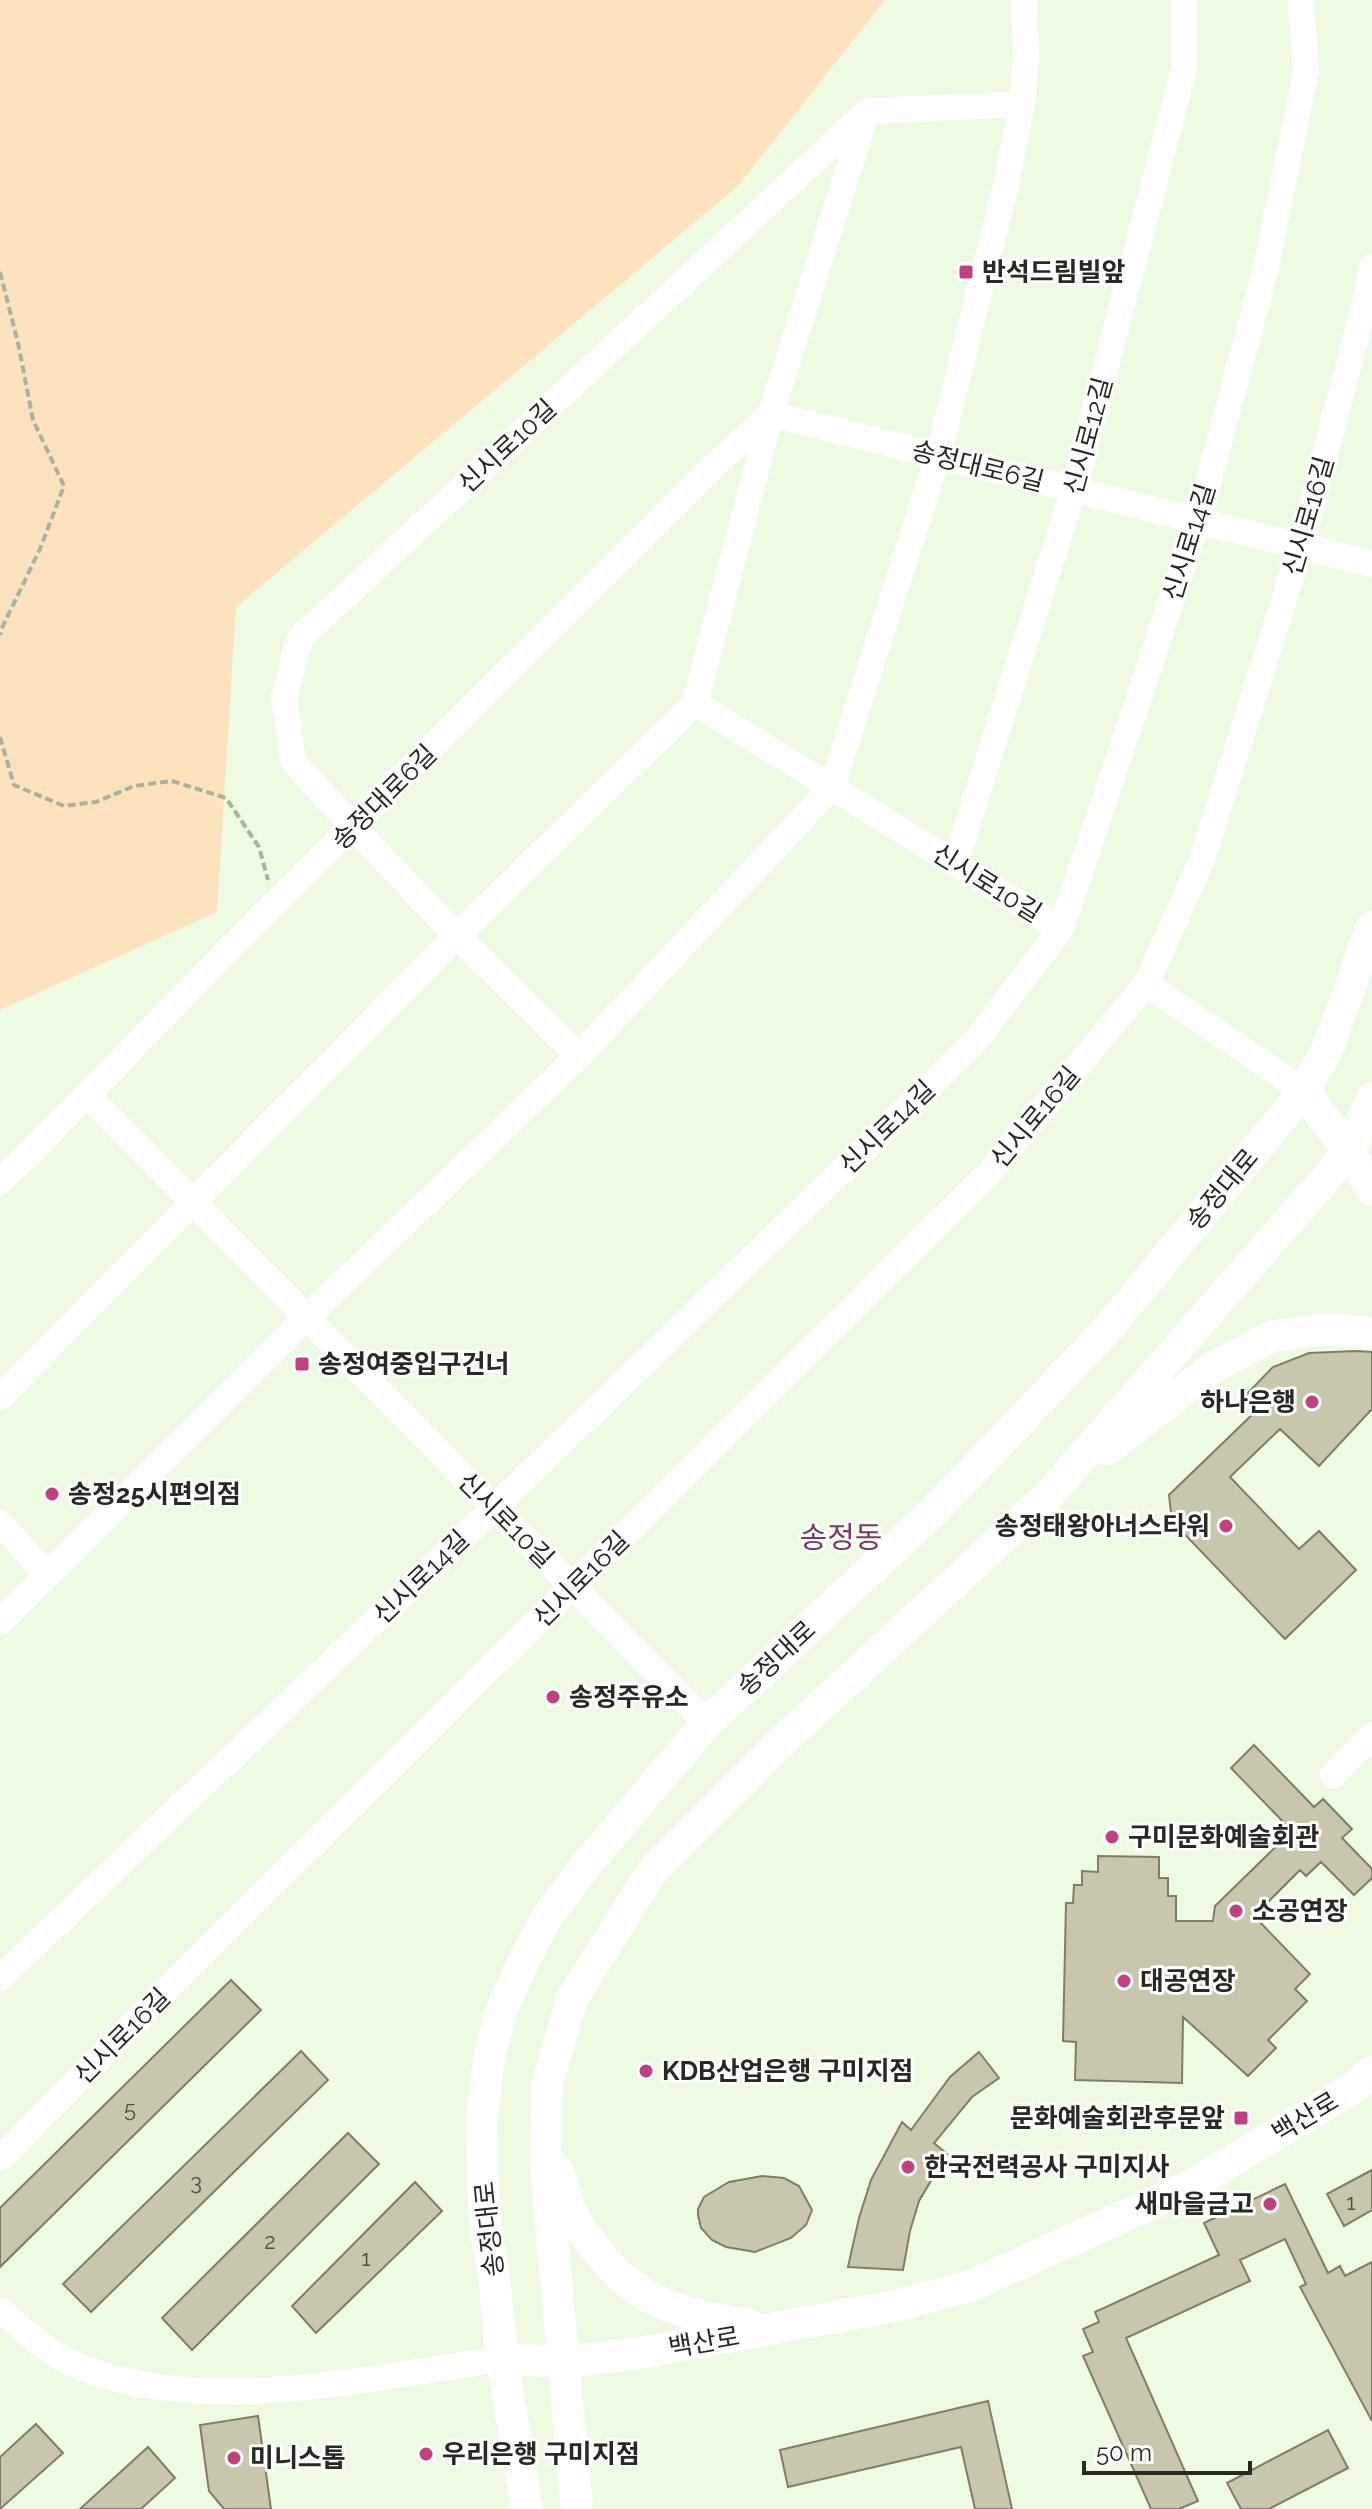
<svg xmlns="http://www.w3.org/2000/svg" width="1372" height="2509" font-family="Raleway,'Noto Sans KR',sans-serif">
	<rect width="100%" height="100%" fill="#edfbe2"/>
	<path fill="#fde3bd" d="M0,0H885L738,186L236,607L217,912L0,1010Z"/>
	<path fill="#c8c6ab" stroke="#807e65" stroke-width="2" d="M1356,1351L1372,1352V1409L1319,1466L1280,1429L1230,1477L1299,1549L1319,1531L1356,1570L1285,1639L1172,1521L1169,1495L1259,1408L1245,1396L1273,1367L1309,1353Z
		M1254,1745L1314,1807L1323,1799L1352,1829L1342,1838L1372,1869V1878L1354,1895L1321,1862L1306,1876L1300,1870L1254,1916L1310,1974L1295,1989L1307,2001L1268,2040L1276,2048L1248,2076L1183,2017L1182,2083L1075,2080L1076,2042L1063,2041L1066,1903H1073L1074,1885H1082V1871L1098,1872V1856L1159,1857V1878H1168V1896H1176V1921H1213L1215,1906L1292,1831L1231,1768Z
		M231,1980L261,2010L0,2267V2208Z
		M301,2051L328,2080L91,2312L63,2284Z
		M979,2052L999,2078L972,2097L934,2143L947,2154L919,2201L910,2231L903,2270L848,2267L859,2218L871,2180L902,2122L911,2130L950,2077Z
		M348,2133L379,2164L192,2350L162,2318Z
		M1372,2170V2210L1344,2226L1327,2194Z
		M762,2176L784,2178L799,2186L812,2210L806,2225L791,2238L755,2252L726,2247L712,2240L701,2228L698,2215V2209L704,2197L729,2182Z
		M415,2182L442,2211L316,2333L292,2306Z
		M1285,2184L1328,2273L1340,2266L1345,2276L1372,2262V2421L1300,2287L1306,2284L1285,2239L1240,2260L1250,2281L1126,2338L1198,2501L1179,2509H1151L1083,2356L1093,2352L1083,2329L1099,2322L1095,2312L1219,2255L1204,2223Z
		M988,2401L1012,2509H975L961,2447L788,2487L780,2450Z
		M258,2416L271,2509H224L209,2491L200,2425Z
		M36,2424L63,2453L0,2509V2457Z
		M1328,2430L1348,2468L1269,2509H1241L1227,2483Z
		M148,2447L175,2478L141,2509H80Z"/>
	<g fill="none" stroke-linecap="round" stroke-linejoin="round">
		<path stroke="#a8b39f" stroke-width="4" stroke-dasharray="8 4" stroke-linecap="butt" d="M0,272L18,343L33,420L64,486L40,549L1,630L0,635
			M0,737L14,785L64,806L96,802L134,786L172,781L226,798L259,847L268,880"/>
		<path stroke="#fff" stroke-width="26" d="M695,703L771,414L866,114
			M695,703L1061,929
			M955,864L1074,489L1184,69V0
			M1146,984L1304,1091
			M579,1056L457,936L354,828L293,761L284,698L300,638L868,111L1022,104
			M88,1096L707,1723
			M0,1182C92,1092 180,998 271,907C420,760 568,612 716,464L771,414L1372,564
			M0,1397L457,936L695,703
			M0,1523L48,1575
			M0,1622L306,1318L579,1056L832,787L938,456L1006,185L1022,104L1026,55L1024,0
			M1333,1775L1372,1736
			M0,1978L494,1508L973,1044L1061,929L1198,521L1265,272L1306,71L1301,0
			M0,2159L184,1972L988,1174L1146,984L1202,860L1301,546L1361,318L1372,267
			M0,2310C26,2333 52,2357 85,2369C210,2416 373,2377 502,2359"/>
		<path stroke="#fff" stroke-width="32" d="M1304,1091L1349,1152L1372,1190
			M1108,1449L1215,1366L1273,1336L1326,1329L1372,1333
			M558,2171C563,2186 567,2203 574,2218C578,2225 583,2232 588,2238C630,2302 679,2314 750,2325
			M502,2359L564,2362L634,2354L895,2306L970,2286L1186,2188L1350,2090L1372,2072
			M527,2509L502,2359L494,2275L485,2227L481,2124L489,2059L500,2015L517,1975L545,1920L585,1866L707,1723L935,1510L1104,1333L1304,1091L1328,1048L1372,927
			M577,2509L545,2159L547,2084L573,1997L653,1870L774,1749L1046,1498L1349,1152L1372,1098"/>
	</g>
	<g fill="#c53e7e" stroke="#fff" stroke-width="3">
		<rect x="958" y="264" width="16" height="16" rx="4"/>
		<rect x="294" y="1356" width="16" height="16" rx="4"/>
		<circle cx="1312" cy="1402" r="8"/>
		<circle cx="52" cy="1494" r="8"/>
		<circle cx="1226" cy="1526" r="8"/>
		<circle cx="553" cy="1697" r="8"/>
		<circle cx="1112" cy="1837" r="8"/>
		<circle cx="1236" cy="1911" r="8"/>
		<circle cx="1124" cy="1981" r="8"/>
		<circle cx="646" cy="2071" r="8"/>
		<rect x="1233" y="2110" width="16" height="16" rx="4"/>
		<circle cx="908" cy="2167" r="8"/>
		<circle cx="1270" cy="2204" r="8"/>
		<circle cx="426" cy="2454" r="8"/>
		<circle cx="234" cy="2458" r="8"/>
	</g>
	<g text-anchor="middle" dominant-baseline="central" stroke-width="6" stroke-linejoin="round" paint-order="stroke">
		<g font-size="22" fill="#4e5244">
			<text x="130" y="2109">5</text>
			<text x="196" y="2182">3</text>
			<text x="1351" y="2202">1</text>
			<text x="270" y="2241">2</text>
			<text x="366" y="2258">1</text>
		</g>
		<g font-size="26" font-weight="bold" fill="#262b21" stroke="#fff" text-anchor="start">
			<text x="982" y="272">반석드림빌앞</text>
			<text x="318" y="1364">송정여중입구건너</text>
			<text x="1296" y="1402" text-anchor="end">하나은행</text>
			<text x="68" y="1494">송정25시편의점</text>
			<text x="1210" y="1526" text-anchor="end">송정태왕아너스타워</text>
			<text x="569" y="1697">송정주유소</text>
			<text x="1128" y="1837">구미문화예술회관</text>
			<text x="1252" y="1911">소공연장</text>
			<text x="1140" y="1981">대공연장</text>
			<text x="662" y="2071">KDB산업은행 구미지점</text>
			<text x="1225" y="2118" text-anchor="end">문화예술회관후문앞</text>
			<text x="924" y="2167">한국전력공사 구미지사</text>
			<text x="1254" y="2204" text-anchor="end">새마을금고</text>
			<text x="442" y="2454">우리은행 구미지점</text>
			<text x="250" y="2458">미니스톱</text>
		</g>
		<g font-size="26" fill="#262b21" stroke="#fff">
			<text transform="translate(1088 436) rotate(-75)">신시로12길</text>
			<text transform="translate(507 446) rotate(-43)">신시로10길</text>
			<text transform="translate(978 466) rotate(14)">송정대로6길</text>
			<text transform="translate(1308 516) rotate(-74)">신시로16길</text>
			<text transform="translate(1189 542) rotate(-73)">신시로14길</text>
			<text transform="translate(384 797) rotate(-45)">송정대로6길</text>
			<text transform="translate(987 883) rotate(32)">신시로10길</text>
			<text transform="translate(1035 1117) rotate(-50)">신시로16길</text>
			<text transform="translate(887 1127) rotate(-44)">신시로14길</text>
			<text transform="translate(1222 1189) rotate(-50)">송정대로</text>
			<text transform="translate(506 1520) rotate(45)">신시로10길</text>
			<text transform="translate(421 1577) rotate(-44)">신시로14길</text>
			<text transform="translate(581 1579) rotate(-45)">신시로16길</text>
			<text transform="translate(776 1658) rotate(-43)">송정대로</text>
			<text transform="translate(122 2036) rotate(-45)">신시로16길</text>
			<text transform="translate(1305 2117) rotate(-31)">백산로</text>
			<text transform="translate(489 2229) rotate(-96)">송정대로</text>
			<text transform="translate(704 2342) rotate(-10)">백산로</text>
		</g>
		<g font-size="30" fill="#7d3956" stroke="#fff">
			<text x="841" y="1537">송정동</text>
		</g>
	</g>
	<path d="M1084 2461v12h166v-12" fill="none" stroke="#262b21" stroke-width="4"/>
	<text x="1096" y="2461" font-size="24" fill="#262b21" stroke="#ffffff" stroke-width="6" paint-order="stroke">50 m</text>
</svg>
